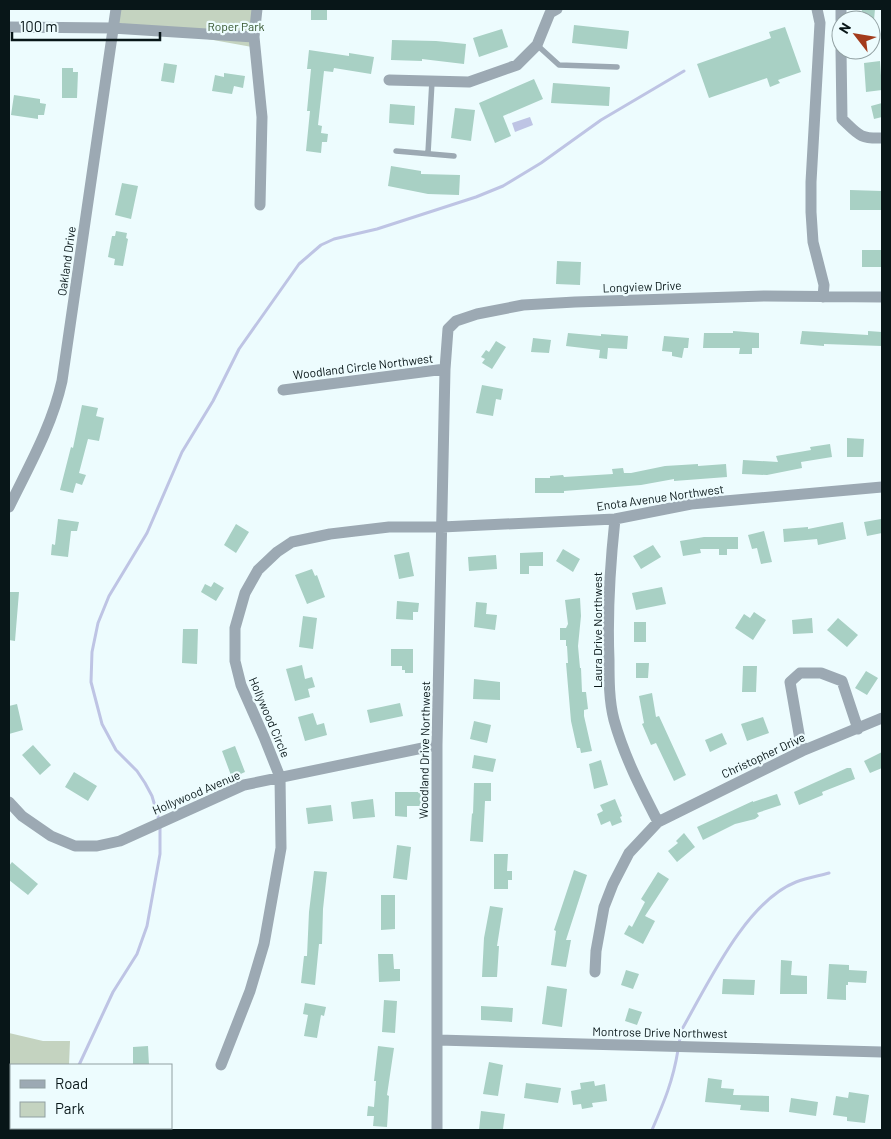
<svg xmlns="http://www.w3.org/2000/svg" width="891" height="1139" font-family="Barlow,sans-serif">
	<rect width="100%" height="100%" fill="#edfcfe"/>
	<path fill="#c4d3c0" d="M115,9H256L252,47L113,22Z
		M9,1033L43,1041H70L69,1065H11V1128H68V1130H9Z"/>
	<path fill="#bec4e4" d="M530,117L533,125L515,132L512,123Z"/>
	<g fill="none" stroke-linecap="round" stroke-linejoin="round">
		<path stroke="#bec4e4" stroke-width="3" d="M159,820L152,796L145,783L137,771L116,750L102,724L91,682L92,652L98,623L109,596L147,533L182,452L213,401L239,349L299,264L321,245L334,239L377,229L476,197L503,186L541,163L601,120L684,71
			M679,1044L681,1031C707,986 745,902 796,882C807,878 818,876 829,873
			M79,1065L113,992L137,954L147,926L160,854V826
			M54,1130L55,1128
			M652,1130C664,1102 673,1081 678,1050"/>
	</g>
	<path fill="#a8d0c4" d="M311,9H327V20H311Z
		M862,9H875L874,20H861Z
		M574,25L629,31L627,49L572,43Z
		M785,27L801,72L778,80L780,83L770,87L767,78L709,98L697,64L771,38L769,32Z
		M502,29L508,47L479,57L473,38Z
		M392,40L436,41L466,44L464,64L422,59V61L391,60Z
		M309,50L349,56V53L374,57L371,74L334,68L333,72L324,71L318,125L322,126L321,133L328,134L327,142H322L321,153L306,151L310,111H307L311,69H307Z
		M880,61L882,90L866,92L864,63Z
		M164,63L177,65L174,83L161,81Z
		M62,68H73V72H78L77,98H62Z
		M224,73L245,76L243,88L234,86L232,94L212,91L215,75L224,77Z
		M534,79L543,99L503,116L511,136L495,143L479,103Z
		M553,83L610,87L609,106L551,103Z
		M14,95L40,99V103L46,104L44,115H38V119L11,115Z
		M882,103V117L874,119L871,106Z
		M390,104L415,106L414,125L389,123Z
		M455,108L475,110L471,141L451,138Z
		M391,166L421,171V174L460,175L459,195L428,194L388,186Z
		M122,183L138,186L131,219L115,215Z
		M850,190L882,191L881,210H850Z
		M116,231L127,233L126,238L128,239L123,266L114,265L115,259L108,257L112,236H115Z
		M862,250H882V267H862Z
		M557,261L581,262L580,285L556,284Z
		M733,331L759,333V348H752V354H739L740,348H703L704,333H733Z
		M802,331L868,335V331L882,332V346L824,344V346L800,344Z
		M568,333L601,336V334L628,336L627,349L608,348L607,359L599,358L600,350L566,346Z
		M664,336L689,338L688,348H684L682,358L672,356V352L662,351Z
		M533,338L551,340L549,353L531,352Z
		M496,341L506,347L492,369L482,363L485,359L481,357L486,350L489,352Z
		M482,385L503,389L501,400L496,399L493,416L476,413Z
		M82,405L98,408L96,416L104,418L99,441L88,439L79,473L86,475L82,485L76,483L73,493L60,490L71,447L73,448Z
		M847,438L864,439L863,457H847Z
		M830,444L832,457L801,462L802,468L767,475L742,474L743,460L778,462L776,456L811,450L810,447Z
		M698,464V466L726,464L727,477L674,481V479L641,485L564,491V493H535V478H550V476L563,475L564,477L613,474L612,469L623,468L624,473H631L665,466Z
		M58,519L79,522L77,531H71L68,557L51,555L52,544L55,545Z
		M881,519L882,533L867,536L864,522Z
		M843,522L846,539L818,545L817,539L784,542L783,529L808,527V529Z
		M236,524L249,532L236,553L224,545Z
		M764,531L772,562L761,564L757,548L752,549L748,535Z
		M704,537H738V549H727V555H719V549H700L701,553L683,556L680,541Z
		M653,545L661,557L641,569L633,556Z
		M563,549L580,559L573,572L556,561Z
		M409,552L414,576L399,579L394,555Z
		M543,552V566H529V574H520V553Z
		M496,555L497,569L469,571L468,557Z
		M312,569L315,576L317,575L325,597L307,604L295,575Z
		M214,582L224,588L216,601L201,592L205,584L211,587Z
		M662,587L666,604L636,610L632,593Z
		M9,592H19L15,641L9,640Z
		M580,598L581,616L578,646L580,668H581L582,692H586L588,709L584,710V716L592,751L581,753L580,748H577L571,721L566,663H568L567,646H566V640H560V628H566L568,624L565,600Z
		M397,601L419,603L418,612H413V620L396,619Z
		M476,602L487,603L486,614L497,615L495,630L474,627Z
		M754,612L766,620L753,640L735,628L744,614L750,618Z
		M303,616L317,618L313,649L299,647Z
		M812,618L813,633L793,634L792,620Z
		M838,618L858,635L847,647L827,630Z
		M634,622H646V642H634Z
		M183,629H198L197,664L182,663Z
		M391,649H413V673H405V670H402V666H391Z
		M636,663H649L648,678H636Z
		M302,665L305,679L312,677L315,687L308,689L310,697L295,701L286,669Z
		M743,666H757L756,692H742Z
		M866,671L878,678L867,695L855,688Z
		M474,679L500,682V700L473,699Z
		M652,693L656,717L659,716L686,775L674,781L656,743L651,745L642,724L644,723L639,696Z
		M400,703L403,716L370,723L367,710Z
		M17,704L23,730L9,734V706Z
		M313,713L317,725L324,723L327,735L305,741L298,717Z
		M763,717L769,733L747,741L741,724Z
		M474,721L491,725L487,743L470,739Z
		M722,733L727,744L710,752L705,740Z
		M33,745L51,765L40,775L22,755Z
		M235,746L245,772L232,778L222,751Z
		M882,752V768L870,773L864,761Z
		M474,755L496,759L493,772L472,768Z
		M601,760L608,785L594,789L589,764Z
		M847,768H851L855,779L822,792L823,795L799,805L794,792Z
		M74,772L97,786L88,801L65,787Z
		M474,783H491V801H485L483,842L470,841L472,813L473,814Z
		M395,792H424V806H407V817L395,816Z
		M777,794L781,805L757,813L759,816L755,819L735,824L703,840L697,827L753,801V802Z
		M373,799L375,817L353,819L351,802Z
		M615,799L622,816L620,817L622,822L612,826L610,821L601,825L597,814L603,811L600,805Z
		M331,805L333,821L308,824L306,808Z
		M684,833L695,847L677,862L668,851L678,843L676,841Z
		M397,845L411,847L407,880L393,878Z
		M494,854H508L507,871H512V880H508V889H494Z
		M12,862L38,884L28,895L9,880V866Z
		M574,870L587,875L566,940H571L566,967L551,965L556,931L554,930Z
		M314,871L327,872L323,909L322,944H319L315,985L301,983L304,956H307L309,912Z
		M658,872L669,879L645,916L655,921L643,944L624,934L629,925L632,927L645,902L641,899Z
		M381,895H395V929L381,930Z
		M490,906L503,908L497,946H499L497,977H482L484,938Z
		M378,954H393L394,969H400V981L379,982Z
		M781,960L792,961L791,975L807,976V994H780Z
		M829,964L849,965V970L867,971L866,983L848,982V985H846V1000L827,999Z
		M626,970L639,974L633,989L621,985Z
		M723,979L755,980L754,995L722,994Z
		M547,986L567,989L562,1027L542,1024Z
		M384,1000L397,1001L395,1033L382,1032Z
		M305,1003L326,1007L324,1016L321,1015L317,1038L304,1036L308,1015L303,1014Z
		M481,1006L513,1008L512,1022L481,1020Z
		M629,1008L642,1012L637,1025L625,1021Z
		M148,1046L149,1065H133V1047Z
		M378,1046L394,1048L387,1095L389,1096L387,1127L373,1126L374,1116H367L368,1106L374,1107L376,1081H374Z
		M489,1062L503,1065L498,1096L483,1094Z
		M708,1078L722,1080L721,1088L734,1089L733,1095L769,1096V1112L740,1110L741,1105L705,1102Z
		M594,1081L595,1086L605,1084L607,1101L592,1103L593,1107L582,1109L581,1104L573,1105L571,1091L581,1089L580,1083Z
		M526,1083L561,1088L558,1103L524,1098Z
		M849,1092L869,1095L865,1123L847,1121V1117L833,1115L836,1096L848,1098Z
		M791,1098L818,1102L816,1116L789,1112Z
		M481,1111L505,1114L503,1129L479,1130Z"/>
	<g fill="none" stroke-linecap="round" stroke-linejoin="round">
		<path stroke="#9ca9b3" stroke-width="5.5" d="M537,45L559,65L617,67
			M396,151L454,156
			M428,153L432,81"/>
		<path stroke="#9ca9b3" stroke-width="11" d="M257,9L254,37L262,117L260,205
			M817,9L820,23L811,182V212L813,242L824,285L823,297
			M841,9V20
			M9,27L112,28L254,37
			M841,50L842,119C858,134 859,139 882,138
			M389,80L469,82L517,65L537,45L550,13L557,9
			M283,390L445,369
			M9,507C29,466 52,426 62,381L116,9
			M615,519C610,566 607,613 609,660C609,679 609,701 614,720C624,756 641,789 658,822
			M802,751L790,682L800,673H821L842,681L858,729
			M9,802L22,816L51,836L75,846H97L120,841L244,785L437,745
			M595,972L596,951L604,907L613,884L629,853L658,822L802,751L882,718
			M438,1040L882,1052
			M221,1065L250,991L264,944L281,848L280,777L264,737L241,685L235,661V628L245,593L258,570L277,552L292,542L330,534L389,527H442L615,519L691,504L882,487
			M437,1130V745L445,369L448,329L456,321L477,314L523,305L575,302L765,296L882,297"/>
	</g>
	<g text-anchor="middle" dominant-baseline="central" stroke-width="4.5" stroke-linejoin="round" paint-order="stroke">
		<g font-size="12" fill="#32532b" stroke="#edfcfe">
			<text x="236" y="26">Roper Park</text>
		</g>
		<g font-size="12" fill="#081618" stroke="#edfcfe">
			<text transform="translate(66 261) rotate(-82)">Oakland Drive</text>
			<text transform="translate(642 286) rotate(-2)">Longview Drive</text>
			<text transform="translate(363 366) rotate(-7)">Woodland Circle Northwest</text>
			<text transform="translate(660 497) rotate(-8)">Enota Avenue Northwest</text>
			<text transform="translate(597 630) rotate(-90)">Laura Drive Northwest</text>
			<text transform="translate(270 717) rotate(67)">Hollywood Circle</text>
			<text transform="translate(424 750) rotate(-89)">Woodland Drive Northwest</text>
			<text transform="translate(763 755) rotate(-25)">Christopher Drive</text>
			<text transform="translate(196 792) rotate(-23)">Hollywood Avenue</text>
			<text transform="translate(660 1032) rotate(1)">Montrose Drive Northwest</text>
		</g>
	</g>
	<rect width="891" height="1139" fill="none" stroke="#081618" stroke-width="20"/>
	<rect x="10" y="1064" width="162" height="65" fill="#edfcfe" stroke="#91a0a2"/>
	<rect x="20" y="1080" width="25" height="8" fill="#9ca9b3" stroke="#91a0a2"/>
	<text x="55" y="1089" font-size="15" fill="#081618">Road</text>
	<rect x="20" y="1102" width="25" height="15" fill="#c4d3c0" stroke="#91a0a2"/>
	<text x="55" y="1114" font-size="15" fill="#081618">Park</text>
	<g transform="translate(856 35) rotate(301)"><circle r="24" fill="#edfcfe" stroke="#91a0a2"/>
	<path d="M0-4L9 19L0 12L-9 19Z" fill="#a33b1c"/>
	<text y="-8" font-size="14" font-weight="bold" text-anchor="middle" fill="#081618">N</text>
	</g>
	<path d="M12 32v8h148v-8" fill="none" stroke="#081618" stroke-width="2.5"/>
	<text x="20" y="32" font-size="15" fill="#081618" stroke="#edfcfe" stroke-width="4" paint-order="stroke">100 m</text>
</svg>
